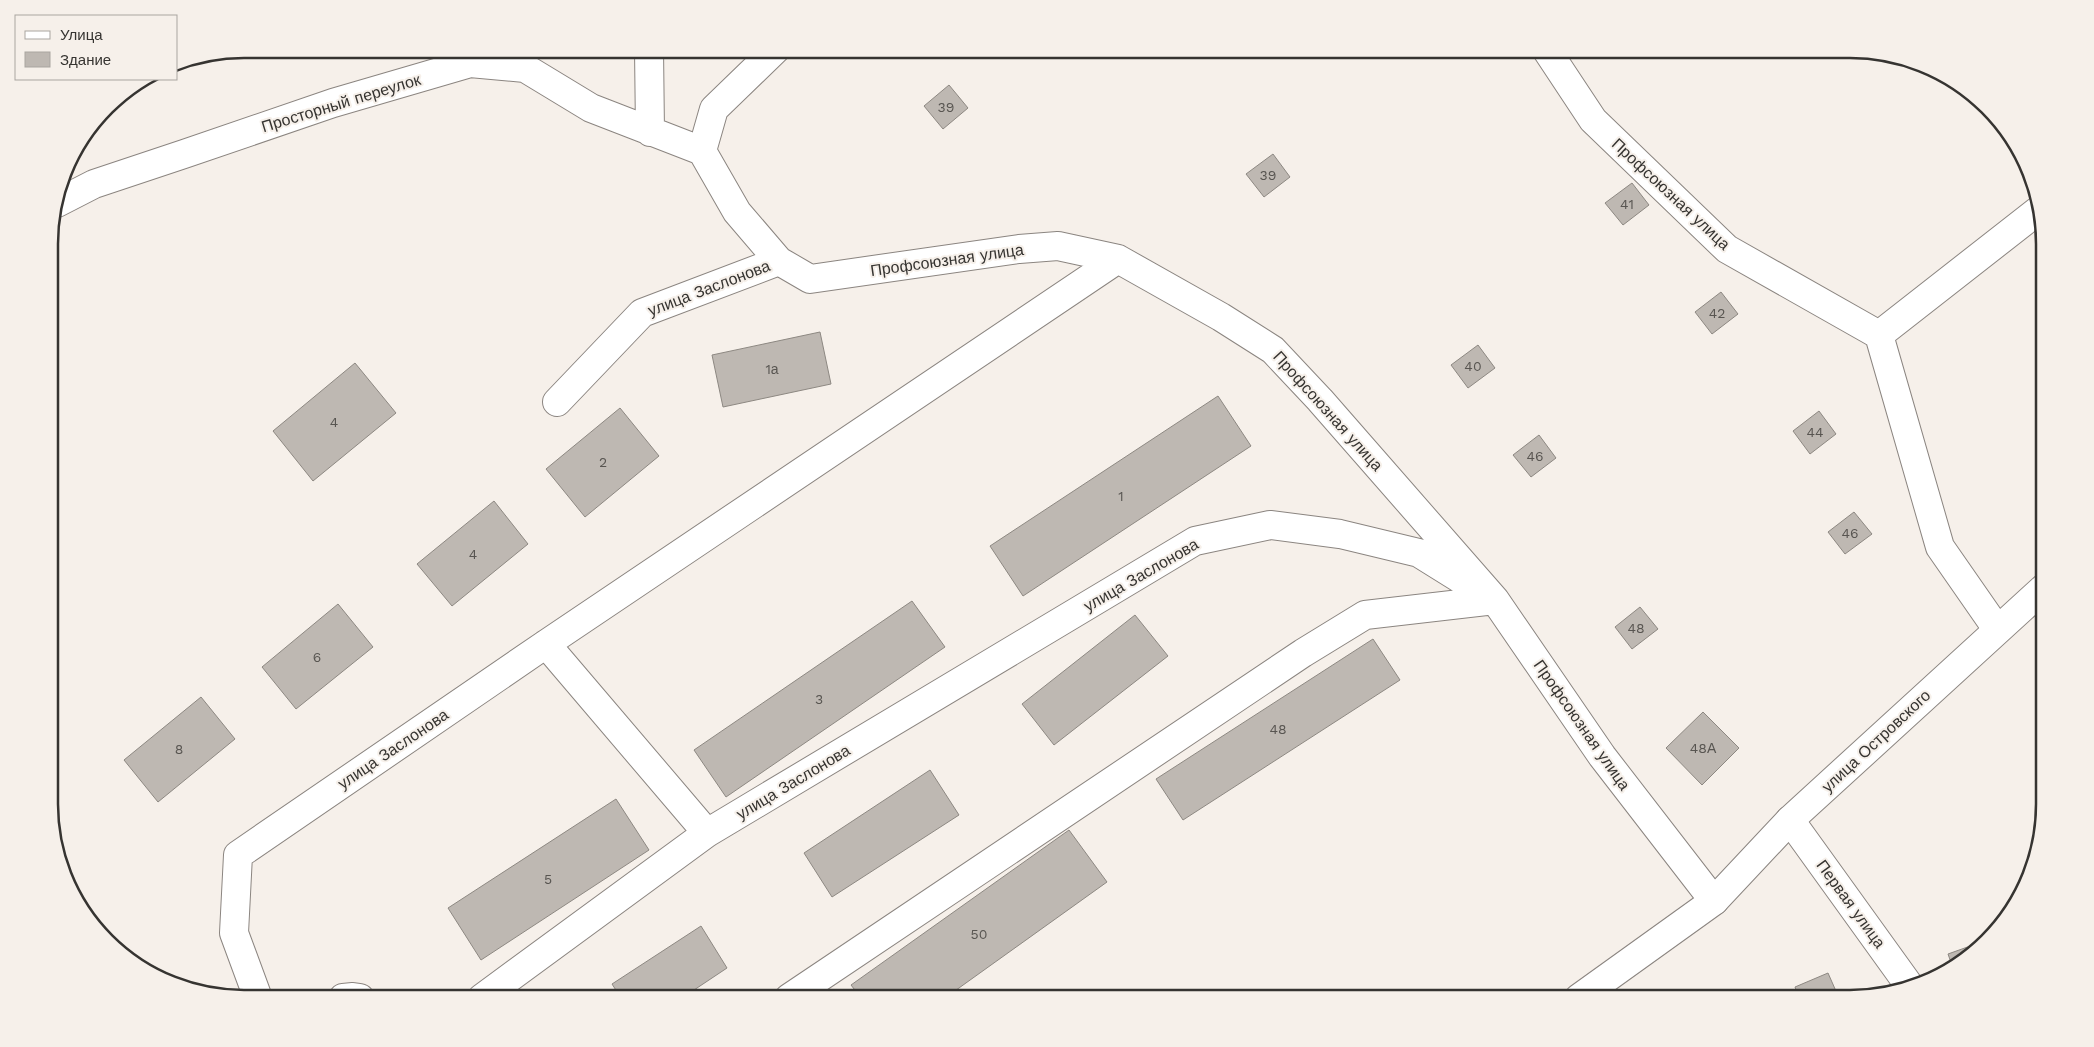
<svg xmlns="http://www.w3.org/2000/svg" width="2094" height="1047" font-family="'Work Sans',sans-serif">
	<rect width="100%" height="100%" fill="#f6f0ea"/>
	<path fill="#beb8b2" stroke="#8d8882" d="M949,85L968,108L943,129L924,106Z
		M1273,154L1290,177L1264,197L1246,174Z
		M1632,183L1649,205L1623,225L1605,203Z
		M1721,292L1738,314L1712,334L1695,312Z
		M820,332L831,384L723,407L712,355Z
		M1478,345L1495,368L1468,388L1451,365Z
		M355,363L396,413L313,481L273,431Z
		M1218,396L1251,446L1023,596L990,546Z
		M620,408L659,456L585,517L546,469Z
		M1819,411L1836,434L1810,454L1793,431Z
		M1539,435L1556,458L1531,477L1513,455Z
		M494,501L528,544L452,606L417,564Z
		M1854,512L1872,534L1845,554L1828,532Z
		M912,601L945,647L726,797L694,750Z
		M338,604L373,647L296,709L262,667Z
		M1640,607L1658,629L1632,649L1615,627Z
		M1135,615L1168,656L1054,745L1022,704Z
		M1373,639L1400,680L1183,820L1156,779Z
		M201,697L235,739L158,802L124,760Z
		M1703,712L1739,748L1702,785L1666,748Z
		M930,770L959,815L832,897L804,853Z
		M616,799L649,850L481,960L448,908Z
		M1069,830L1107,882L945,998H861L851,985Z
		M701,926L727,968L682,998H621L612,984Z
		M1987,940L1958,966L1953,968L1948,954Z
		M1828,973L1839,998H1799L1795,987Z"/>
	<g fill="none" stroke-linecap="round" stroke-linejoin="round">
		<g stroke="#8b8580" stroke-width="30">
			<path id="minor" d="M649,49L650,132
				M1546,49L1593,120L1727,249L1879,335L1940,547L1997,629
				M702,151L714,109L776,49
				M57,203L94,184L184,154L333,103L470,63L525,68L591,108L702,151L737,212L779,261L810,279L1019,249L1058,246L1118,259L1221,317L1273,350L1320,400L1495,600L1602,756L1714,901
				M1879,335L2040,209
				M557,402L642,313L779,261
				M546,644L707,833
				M1790,820L1911,988
				M258,998L234,933L238,855L546,644L1118,259
				M343,998L353,997L360,998
				M482,998L707,833L1195,541L1270,525L1340,534L1419,553L1472,586
				M789,998L1303,653L1365,615L1495,600"/>
		</g>
		<g stroke="#8b8580" stroke-width="30">
			<path id="major" d="M1579,998L1714,901L1790,820L2045,587"/>
		</g>
		<use href="#minor" stroke="#fff" stroke-width="28"/>
		<use href="#major" stroke="#fff" stroke-width="28"/>
	</g>
	<g text-anchor="middle" dominant-baseline="central" stroke-width="4" stroke-linejoin="round" paint-order="stroke">
		<g font-size="14" fill="#585551">
			<text x="946" y="107">39</text>
			<text x="1268" y="175">39</text>
			<text x="1627" y="204">41</text>
			<text x="1717" y="313">42</text>
			<text x="1473" y="366">40</text>
			<text x="772" y="369">1а</text>
			<text x="334" y="422">4</text>
			<text x="1815" y="432">44</text>
			<text x="1535" y="456">46</text>
			<text x="603" y="462">2</text>
			<text x="1121" y="496">1</text>
			<text x="1850" y="533">46</text>
			<text x="473" y="554">4</text>
			<text x="1636" y="628">48</text>
			<text x="317" y="657">6</text>
			<text x="819" y="699">3</text>
			<text x="1278" y="729">48</text>
			<text x="1703" y="748">48А</text>
			<text x="179" y="749">8</text>
			<text x="548" y="879">5</text>
			<text x="979" y="934">50</text>
		</g>
		<g font-size="16" fill="#363431" stroke="#f6f0ea">
			<text transform="translate(341 103) rotate(-17)">Просторный переулок</text>
			<text transform="translate(1671 194) rotate(43)">Профсоюзная улица</text>
			<text transform="translate(947 260) rotate(-8)">Профсоюзная улица</text>
			<text transform="translate(709 288) rotate(-21)">улица Заслонова</text>
			<text transform="translate(1328 411) rotate(48)">Профсоюзная улица</text>
			<text transform="translate(1141 575) rotate(-30)">улица Заслонова</text>
			<text transform="translate(1582 725) rotate(55)">Профсоюзная улица</text>
			<text transform="translate(1876 741) rotate(-43)">улица Островского</text>
			<text transform="translate(393 749) rotate(-34)">улица Заслонова</text>
			<text transform="translate(793 782) rotate(-31)">улица Заслонова</text>
			<text transform="translate(1851 904) rotate(54)">Первая улица</text>
		</g>
	</g>
	<path d="M0 0H2094V1047H0ZM244 58H1850A186 186 0 0 1 2036 244V804A186 186 0 0 1 1850 990H244A186 186 0 0 1 58 804V244A186 186 0 0 1 244 58Z" fill="#f6f0ea" fill-rule="evenodd"/>
	<path fill="none" stroke="#363431" stroke-width="2.5" d="M244 58H1850A186 186 0 0 1 2036 244V804A186 186 0 0 1 1850 990H244A186 186 0 0 1 58 804V244A186 186 0 0 1 244 58Z"/>
	<rect x="15" y="15" width="162" height="65" fill="#f6f0ea" stroke="#a9a5a0"/>
	<rect x="25" y="31" width="25" height="8" fill="#ffffff" stroke="#a9a5a0"/>
	<text x="60" y="40" font-size="15" fill="#363431">Улица</text>
	<rect x="25" y="52" width="25" height="15" fill="#beb8b2" stroke="#a9a5a0"/>
	<text x="60" y="65" font-size="15" fill="#363431">Здание</text>
</svg>
